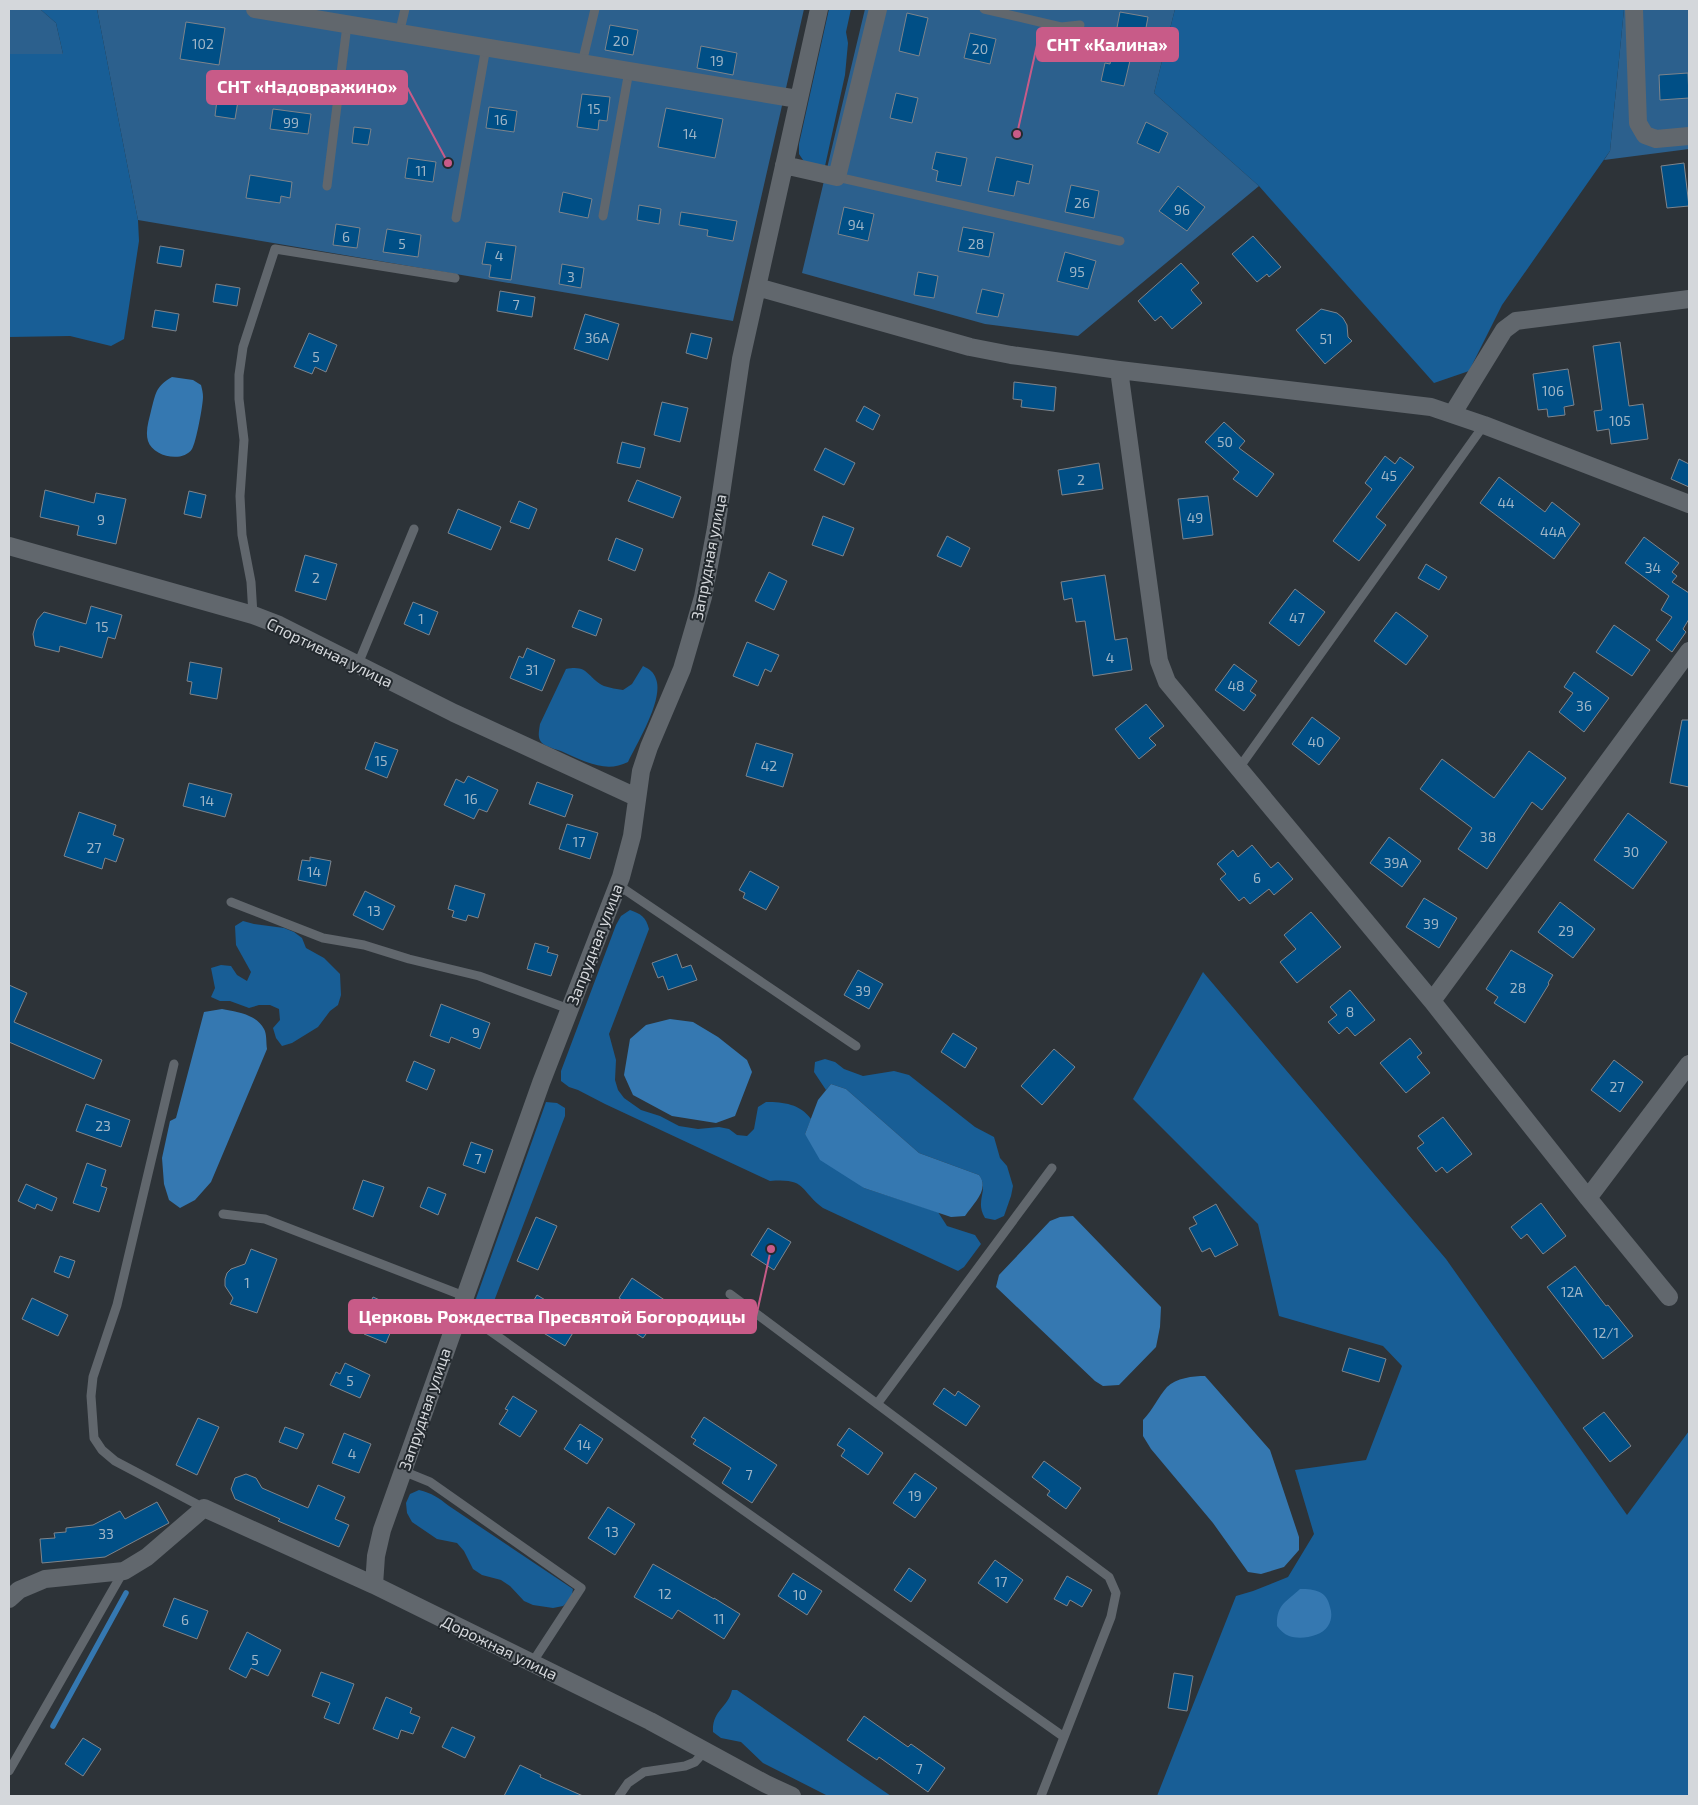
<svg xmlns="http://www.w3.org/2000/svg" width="1698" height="1805" font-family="'Exo 2',sans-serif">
	<rect width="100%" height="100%" fill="#2d3338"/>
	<path fill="#2c608d" d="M9,9H40L56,23L63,54H9Z
		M97,9H804L733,321L138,220Z
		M865,9H1175L1154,93L1259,186L1078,336L985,324L802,273Z
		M1624,9H1689V149L1604,160L1610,151Z"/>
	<path fill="#185e96" d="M40,9H97L138,220L139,241L124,339L111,346L70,336L9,337V54H63L56,23Z
		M829,9H851L846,32L848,43L845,75L825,166L805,163L799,154V144Z
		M1175,9H1624L1610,151L1502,305L1469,371L1434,383L1259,186L1154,93Z
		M643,666C649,669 654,672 656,679C664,699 637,743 628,762C605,774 582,760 561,751C555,749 547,747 542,743C537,738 539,731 540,724L566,669C589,664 587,678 604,686C610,688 617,689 623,690L632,684Z
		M630,910C641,914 646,917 649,929L609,1034L616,1060L615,1080L618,1090L624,1098L641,1110L660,1116L679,1126L698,1129L719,1127L729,1129L737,1135L747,1136L754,1129L758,1107L766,1102C784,1102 800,1104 811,1119L805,1134L864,1188L938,1212L947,1226L975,1235L981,1244L964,1267L958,1271L823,1208C799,1190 807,1178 770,1181L605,1104L578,1090L569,1087L561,1081V1071L616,925L621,916Z
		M243,921L254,924L284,928L294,932L302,938L306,948L324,958L340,974L341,995L338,1005L330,1011L318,1027L292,1043L282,1046L276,1038L273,1028L280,1020L279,1009L270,1005H259L249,1008L230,1001H220L211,997L215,988L211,968L221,965L231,966L237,975L247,981L251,972L236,945L235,926Z
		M1203,972L1446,1259L1627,1515L1689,1431V1796H1157L1236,1596L1253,1591L1288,1577L1314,1534L1295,1470L1366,1460L1402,1366L1383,1346L1279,1316L1258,1224L1133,1099Z
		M825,1059L835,1062L844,1069L863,1076L894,1071L909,1075L975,1127L994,1137L1000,1158L1007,1166L1013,1186L1011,1196L1004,1216L995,1220L985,1218C974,1200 990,1190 979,1175L919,1153L846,1089L831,1084L826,1090L814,1072L815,1062Z
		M546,1102L557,1103L565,1108V1116L486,1322L477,1316L473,1307Z
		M419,1490C432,1493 439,1498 449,1506L573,1589L571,1599L563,1606L553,1608L533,1605L524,1601L510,1586L501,1580L482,1575L473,1569L464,1551L457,1543L437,1539L412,1522L407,1513L406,1503L410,1494Z
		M732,1690H737L891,1796H828L763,1763L741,1742L721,1738L713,1732C712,1710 728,1708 732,1690Z"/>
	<path fill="#3578b1" d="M172,377L193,380L201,385C202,389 203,393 203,397C203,405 196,443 192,449C183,463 153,457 148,441C145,431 149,420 151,411C156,393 155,387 172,377Z
		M222,1009C237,1012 256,1014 264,1029C267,1034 266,1043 267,1049L211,1182L195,1200L180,1208L169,1200L164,1184L162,1158L170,1121L176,1118L204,1012Z
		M670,1019L693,1022L718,1037L747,1060L752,1072L735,1116L716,1123L672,1116L633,1095L624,1075L630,1039L646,1025Z
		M831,1084L846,1089L919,1153L979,1175C990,1189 974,1203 965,1216L951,1217L864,1188L820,1160L805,1134L818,1100Z
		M1073,1216L1161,1307L1160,1327L1156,1347L1119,1385L1103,1386L1095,1381L996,1287L999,1275L1050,1221L1060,1217Z
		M1205,1376L1270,1450L1299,1537V1550L1284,1567L1261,1574L1248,1572L1213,1523L1151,1449L1143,1436V1420C1153,1410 1158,1397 1167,1387C1176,1378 1193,1376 1205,1376Z
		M1300,1589C1315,1589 1327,1591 1330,1607C1332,1613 1332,1620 1328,1626C1321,1637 1300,1640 1289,1636C1284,1634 1280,1630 1277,1626C1276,1605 1286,1602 1300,1589Z"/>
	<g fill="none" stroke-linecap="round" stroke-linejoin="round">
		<path stroke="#3578b1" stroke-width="5.5" d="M53,1726L126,1593"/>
	</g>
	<path fill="#004f86" stroke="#7e848b" d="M1120,12L1148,17L1142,49L1133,48L1124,86L1101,81L1105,63L1110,64Z
		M907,13L928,18L919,56L899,51Z
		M186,22L225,28L219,65L180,59Z
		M610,25L638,30L633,55L605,50Z
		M970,33L996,39L990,64L964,58Z
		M701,46L737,53L733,75L697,68Z
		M1688,73L1689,98L1660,100L1659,75Z
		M218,92L239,95L235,119L215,116Z
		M896,93L918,98L912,123L890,118Z
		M582,94L610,97L607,121L599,120L598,130L577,127Z
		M489,107L517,111L514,132L486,128Z
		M666,108L723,119L715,158L658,147Z
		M273,109L311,114L308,134L270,129Z
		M1146,122L1168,133L1159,153L1137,143Z
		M354,127L371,129L368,145L352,143Z
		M936,152L967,158L961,186L936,181L938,171L932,169Z
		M996,157L1033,165L1029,184L1017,181L1014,196L988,191Z
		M408,158L436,162L433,182L405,178Z
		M1684,163L1689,206L1667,208L1661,166Z
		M250,175L292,182L290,198L281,196L280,203L246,198Z
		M1071,185L1099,191L1094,218L1065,212Z
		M1178,186L1205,207L1187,231L1159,211Z
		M563,192L592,199L588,218L559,212Z
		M639,205L661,209L659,224L637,220Z
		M844,207L874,214L868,241L838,234Z
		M681,212L737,221L733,241L707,236L708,230L679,225Z
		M336,224L360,228L357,248L333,245Z
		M963,227L994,233L989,257L958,251Z
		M387,229L421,235L418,257L383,252Z
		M1253,236L1281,267L1269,277L1267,274L1257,282L1232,254Z
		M486,242L516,246L511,280L489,277L491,265L482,264Z
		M160,246L184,250L181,267L157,263Z
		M1065,252L1096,261L1088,289L1057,281Z
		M1181,263L1199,283L1191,290L1202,303L1172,329L1161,316L1155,321L1138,301Z
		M562,264L584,268L581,288L559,284Z
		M918,272L938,276L934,298L914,295Z
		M216,284L240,288L237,306L213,302Z
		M982,289L1004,294L998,317L976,313Z
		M500,291L535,297L532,317L497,311Z
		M1321,309L1337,313L1343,318L1347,325L1348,337L1352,341L1325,364L1296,330Z
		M155,310L179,314L176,331L152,327Z
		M585,314L619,324L608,360L574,349Z
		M309,333L337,345L326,372L315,367L312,374L294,367Z
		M691,333L712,338L707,359L686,353Z
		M1620,342L1629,406L1643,404L1648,439L1611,444L1609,429L1597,431L1594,411L1602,410L1593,346Z
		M1568,369L1574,405L1564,407L1565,415L1548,417L1547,409L1538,410L1533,374Z
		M1014,382L1056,387L1054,411L1021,407L1022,400L1013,399Z
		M662,402L688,408L680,442L654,435Z
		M864,406L880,415L873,430L856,421Z
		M1224,422L1245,441L1239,448L1274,474L1257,497L1233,479L1239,472L1205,442Z
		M622,442L645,448L640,468L617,463Z
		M825,448L855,463L844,485L814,470Z
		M1385,456L1395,464L1400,457L1414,467L1376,517L1386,525L1359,561L1333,541L1372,489L1365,483Z
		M1679,459L1689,464V487L1671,479Z
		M1099,463L1103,489L1062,495L1058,470Z
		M1499,477L1545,512L1552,502L1580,524L1554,559L1480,503Z
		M637,480L681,497L673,518L628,501Z
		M45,490L94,503L96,493L126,499L116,544L77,535L79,526L40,517Z
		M189,491L206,495L201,518L184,514Z
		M1208,496L1213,535L1183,539L1178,499Z
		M519,501L537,509L529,529L510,522Z
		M458,509L501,527L491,550L448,533Z
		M823,516L854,528L843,556L812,545Z
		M947,536L970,548L961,567L937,556Z
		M1644,537L1679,563L1672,572L1677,576L1672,582L1689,593V619L1683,629L1686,632L1672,652L1656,640L1672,617L1661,610L1669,596L1625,563Z
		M616,538L643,549L635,571L608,560Z
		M305,555L337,564L326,600L295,591Z
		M1426,564L1447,577L1439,590L1418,578Z
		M769,572L787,581L774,610L755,601Z
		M1105,575L1115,640L1127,638L1132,670L1093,676L1085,621L1076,622L1072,598L1064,600L1061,582Z
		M1295,589L1325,612L1299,646L1269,623Z
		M413,602L438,612L429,635L404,624Z
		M91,606L122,615L115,639L108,637L102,658L60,646L59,652L35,646L33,634L37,620L44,612L86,624Z
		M579,610L602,619L596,636L572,627Z
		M1396,612L1428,636L1406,665L1374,641Z
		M1614,625L1650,650L1632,676L1596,652Z
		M747,642L779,655L771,672L765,669L758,686L733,676Z
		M527,648L555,660L542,691L510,678L519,656L523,658Z
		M190,662L222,668L217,699L190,694L192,682L187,681Z
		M1234,664L1257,681L1250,691L1256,695L1244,711L1215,690Z
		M1574,672L1609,698L1584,732L1559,712L1573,693L1564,687Z
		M1146,704L1164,726L1149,738L1156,745L1139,759L1115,729Z
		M1312,717L1340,738L1319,765L1292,744Z
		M1682,720H1689V787L1670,783Z
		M375,742L398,750L387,778L365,769Z
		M756,743L793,754L783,787L746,776Z
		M1529,751L1566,778L1542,810L1532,802L1487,869L1458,849L1472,828L1420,789L1442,759L1494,798Z
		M468,776L498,790L487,812L479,809L474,819L444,805L456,779L464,783Z
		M537,782L573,795L565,817L529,804Z
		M189,783L232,794L225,817L183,806Z
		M79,812L116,825L113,835L124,839L116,862L105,858L102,869L64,856Z
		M1628,813L1667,842L1633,889L1594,860Z
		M567,824L598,833L590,859L559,849Z
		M1389,837L1421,861L1402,887L1370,863Z
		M1252,845L1271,868L1278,862L1293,879L1274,895L1269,889L1250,904L1244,897L1239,901L1220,879L1226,874L1217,864L1233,850L1238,857Z
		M310,857L331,861L326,886L298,880L302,860L310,861Z
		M750,871L779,887L766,910L743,898L745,893L739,890Z
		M455,885L485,894L478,918L468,915L466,921L452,917L454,911L448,909Z
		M365,891L395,906L383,930L353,915Z
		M1424,898L1457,918L1439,948L1406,927Z
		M1560,902L1595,929L1573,958L1538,932Z
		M1311,912L1341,947L1297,983L1280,962L1296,949L1284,935Z
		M535,943L549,947L547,952L558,955L551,976L527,969Z
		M1511,950L1553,975L1548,983L1549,984L1525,1023L1494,1003L1498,997L1486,989Z
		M677,954L682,968L691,965L697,980L668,990L663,976L658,978L652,963Z
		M858,970L883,984L869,1009L844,995Z
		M9,985L27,993L14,1022L102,1060L94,1079L9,1042Z
		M1350,990L1375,1020L1355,1036L1347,1027L1339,1034L1328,1022L1337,1015L1330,1007Z
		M441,1004L490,1023L480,1049L451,1037L449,1043L430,1036Z
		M953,1033L977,1048L965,1068L941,1052Z
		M1410,1038L1422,1053L1417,1057L1430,1073L1406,1093L1380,1063Z
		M1054,1049L1075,1067L1042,1105L1021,1086Z
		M1614,1060L1643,1082L1620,1112L1591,1090Z
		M414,1061L435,1070L427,1090L406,1081Z
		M86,1104L130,1120L121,1147L76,1131Z
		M1443,1117L1472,1154L1447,1173L1442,1167L1436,1172L1417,1148L1424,1143L1418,1136Z
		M471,1142L493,1150L485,1173L463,1165Z
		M87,1163L106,1170L101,1186L107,1188L99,1212L73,1203Z
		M363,1180L384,1187L373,1217L353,1209Z
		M26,1184L57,1198L52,1211L37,1204L35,1209L18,1201Z
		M428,1187L446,1194L438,1215L420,1207Z
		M1541,1203L1566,1236L1543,1254L1527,1234L1521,1239L1511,1227Z
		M1216,1204L1238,1245L1215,1257L1210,1248L1202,1252L1189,1228L1197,1224L1193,1217Z
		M536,1217L557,1226L538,1270L517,1261Z
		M768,1228L791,1242L774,1270L751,1255Z
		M251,1249L277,1259L257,1313L230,1304L233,1298L225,1286V1279L227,1273L231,1269L245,1264Z
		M60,1256L75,1261L69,1278L54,1272Z
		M1575,1266L1606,1306L1608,1305L1633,1336L1603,1359L1547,1287Z
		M632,1278L672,1305L656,1329L652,1326L643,1338L617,1321L629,1304L619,1298Z
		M537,1295L580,1321L565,1346L522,1320Z
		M373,1297L400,1309L386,1343L364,1334L368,1324L362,1321Z
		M32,1298L68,1315L58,1336L22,1319Z
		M1349,1348L1386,1359L1379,1382L1342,1371Z
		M345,1363L370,1375L360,1398L330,1385L336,1372L340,1374Z
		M944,1388L955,1396L958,1391L980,1406L966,1426L933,1404Z
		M513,1396L537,1411L520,1437L499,1424L508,1410L505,1409Z
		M1604,1412L1631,1446L1610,1462L1583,1428Z
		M704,1417L777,1465L752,1503L722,1483L731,1468L693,1444L696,1440L691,1437Z
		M198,1418L219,1427L197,1475L176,1465Z
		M580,1424L603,1439L587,1464L564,1449Z
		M285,1427L304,1434L297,1449L279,1442Z
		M849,1428L883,1453L868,1475L841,1456L845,1450L837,1445Z
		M344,1433L371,1444L359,1473L332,1463Z
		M1044,1461L1081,1488L1066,1509L1047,1495L1050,1491L1032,1477Z
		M915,1473L937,1488L915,1518L893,1503Z
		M246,1474L256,1478L262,1488L308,1508L318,1485L345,1497L335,1519L349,1525L339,1547L278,1521L280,1519L235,1499L231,1489L235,1478Z
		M157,1502L169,1523L105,1557L42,1563L40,1539L55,1538L54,1533L66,1532V1528L93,1525L120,1511L125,1519Z
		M608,1507L635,1524L615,1555L588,1538Z
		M995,1560L1023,1580L1007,1603L978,1583Z
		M653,1564L714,1599V1598L740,1614L724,1639L678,1610L672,1619L634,1597Z
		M909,1568L926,1580L911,1602L894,1590Z
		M793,1573L822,1591L807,1615L778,1596Z
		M1067,1576L1092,1590L1082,1607L1070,1600L1067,1606L1054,1599Z
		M174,1598L208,1611L197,1639L163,1626Z
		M247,1632L281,1650L268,1676L251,1668L246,1678L229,1669Z
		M321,1672L354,1684L339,1724L324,1718L330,1703L312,1696Z
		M1174,1673L1193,1676L1187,1711L1168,1708Z
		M386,1697L412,1708L410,1713L420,1717L413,1734L401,1730L398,1739L373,1729Z
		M864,1716L908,1747L911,1744L945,1768L928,1792L879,1757L877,1760L847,1740Z
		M452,1727L475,1737L465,1758L442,1747Z
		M83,1738L101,1749L83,1776L65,1764Z
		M520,1765L541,1775L540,1777L583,1796H504Z"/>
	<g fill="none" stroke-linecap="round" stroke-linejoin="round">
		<path stroke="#61676d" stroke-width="9" d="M984,9L1061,27L1080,25
			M399,34L405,9
			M582,63L595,9
			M837,177L1120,241
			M327,186L347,25
			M603,216L629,71
			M456,218L486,47
			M253,615L251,582L242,535L240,496L244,440L239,399V375L243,347L275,249L455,278
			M358,664L414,529
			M1239,768L1484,425
			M618,885L856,1046
			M231,902L323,938L364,945L409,959L479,976L569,1009
			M174,1064L117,1305L93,1377L91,1396L94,1438L102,1450L115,1461L204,1508
			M223,1214L265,1219L464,1296
			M730,1294L1109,1577L1116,1593L1111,1617L1041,1796
			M459,1309L1064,1737
			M877,1404L1052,1168
			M403,1471L430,1482L581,1588L532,1663
			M9,1771L123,1572
			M619,1796L628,1783L644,1772L685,1766L695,1762L705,1751"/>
		<path stroke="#61676d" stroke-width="18" d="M255,9L798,99
			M1634,9L1638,123L1645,135L1656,139L1689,136
			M784,165L837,177L878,9
			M757,287L970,347L1011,355L1119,370L1431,407L1484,425L1689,504
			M1119,370L1159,661L1167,682L1432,1001L1588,1198L1669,1297
			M1453,413L1504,330L1516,321L1689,299
			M9,546L253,615L279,625L454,713L636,797
			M1432,1001L1689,651
			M1588,1198L1689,1064
			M374,1585L376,1556L382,1530L403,1471L541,1083L621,877L632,836L641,771L649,747L682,669L703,597L716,528L741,359L819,9
			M9,1599L19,1590L45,1579L124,1571L147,1557L204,1508L374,1585L650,1721L766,1784L792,1796"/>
	</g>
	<g text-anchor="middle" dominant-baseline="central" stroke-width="4" stroke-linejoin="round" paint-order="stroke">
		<g font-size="14" fill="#9fb5c6">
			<text x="621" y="40">20</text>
			<text x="203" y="43">102</text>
			<text x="980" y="48">20</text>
			<text x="717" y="60">19</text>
			<text x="594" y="108">15</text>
			<text x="501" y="119">16</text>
			<text x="291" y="122">99</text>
			<text x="690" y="133">14</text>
			<text x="421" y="170">11</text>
			<text x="1082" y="202">26</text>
			<text x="1182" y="209">96</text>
			<text x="856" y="224">94</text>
			<text x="346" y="236">6</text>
			<text x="402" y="243">5</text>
			<text x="976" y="243">28</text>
			<text x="499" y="255">4</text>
			<text x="1077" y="271">95</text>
			<text x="571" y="276">3</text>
			<text x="516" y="304">7</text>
			<text x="597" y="337">36А</text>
			<text x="1326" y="338">51</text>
			<text x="316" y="356">5</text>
			<text x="1553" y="390">106</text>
			<text x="1620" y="420">105</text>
			<text x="1225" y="441">50</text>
			<text x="1389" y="475">45</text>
			<text x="1081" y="479">2</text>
			<text x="1506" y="502">44</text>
			<text x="1195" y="517">49</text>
			<text x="101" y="519">9</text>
			<text x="1553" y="531">44А</text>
			<text x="1653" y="567">34</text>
			<text x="316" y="577">2</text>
			<text x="1297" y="617">47</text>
			<text x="421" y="618">1</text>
			<text x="102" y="626">15</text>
			<text x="1110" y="657">4</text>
			<text x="532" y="669">31</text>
			<text x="1236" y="685">48</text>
			<text x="1584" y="705">36</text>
			<text x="1316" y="741">40</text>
			<text x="381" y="760">15</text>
			<text x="769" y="765">42</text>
			<text x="471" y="798">16</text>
			<text x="207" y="800">14</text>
			<text x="1488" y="836">38</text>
			<text x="579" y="841">17</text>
			<text x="94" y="847">27</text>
			<text x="1631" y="851">30</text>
			<text x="1396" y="862">39А</text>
			<text x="314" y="871">14</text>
			<text x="1257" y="877">6</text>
			<text x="374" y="910">13</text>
			<text x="1431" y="923">39</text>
			<text x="1566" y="930">29</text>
			<text x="1518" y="987">28</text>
			<text x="863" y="990">39</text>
			<text x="1350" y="1011">8</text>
			<text x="476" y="1032">9</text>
			<text x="1617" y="1086">27</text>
			<text x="103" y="1125">23</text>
			<text x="478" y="1158">7</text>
			<text x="247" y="1282">1</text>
			<text x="1572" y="1291">12А</text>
			<text x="1606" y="1332">12/1</text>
			<text x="350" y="1380">5</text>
			<text x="584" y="1444">14</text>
			<text x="352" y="1453">4</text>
			<text x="749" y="1474">7</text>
			<text x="915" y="1495">19</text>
			<text x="612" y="1531">13</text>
			<text x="106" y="1533">33</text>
			<text x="1001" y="1581">17</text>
			<text x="665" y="1593">12</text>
			<text x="800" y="1594">10</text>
			<text x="719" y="1618">11</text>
			<text x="185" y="1619">6</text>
			<text x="255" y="1659">5</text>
			<text x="919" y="1768">7</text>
		</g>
		<g font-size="16" fill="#d4d7db" stroke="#23292e">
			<text transform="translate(708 557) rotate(-79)">Запрудная улица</text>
			<text transform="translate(330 652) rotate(26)">Спортивная улица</text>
			<text transform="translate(594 944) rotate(-69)">Запрудная улица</text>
			<text transform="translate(424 1409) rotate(-71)">Запрудная улица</text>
			<text transform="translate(500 1647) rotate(26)">Дорожная улица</text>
		</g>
	</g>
	<path fill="none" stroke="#c85b88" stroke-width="2" d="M1017 134L1037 45M448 163L407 87M771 1249L756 1317"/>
	<g fill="#c85b88" stroke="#23292e" stroke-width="2">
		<circle cx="1017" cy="134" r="5"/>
		<circle cx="448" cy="163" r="5"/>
		<circle cx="771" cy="1249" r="5"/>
	</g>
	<g fill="#c85b88" stroke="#c85b88" stroke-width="2">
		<rect x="1037" y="28" width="141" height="33" rx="5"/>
		<rect x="207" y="71" width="200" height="33" rx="5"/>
		<rect x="349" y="1300" width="407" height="33" rx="5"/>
	</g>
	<g font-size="18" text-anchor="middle" font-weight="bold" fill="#fff">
		<text x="1107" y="51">СНТ «Калина»</text>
		<text x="307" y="93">СНТ «Надовражино»</text>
		<text x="552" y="1323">Церковь Рождества Пресвятой Богородицы</text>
	</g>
	<rect width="1698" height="1805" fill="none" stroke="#d4d7db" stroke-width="20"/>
</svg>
